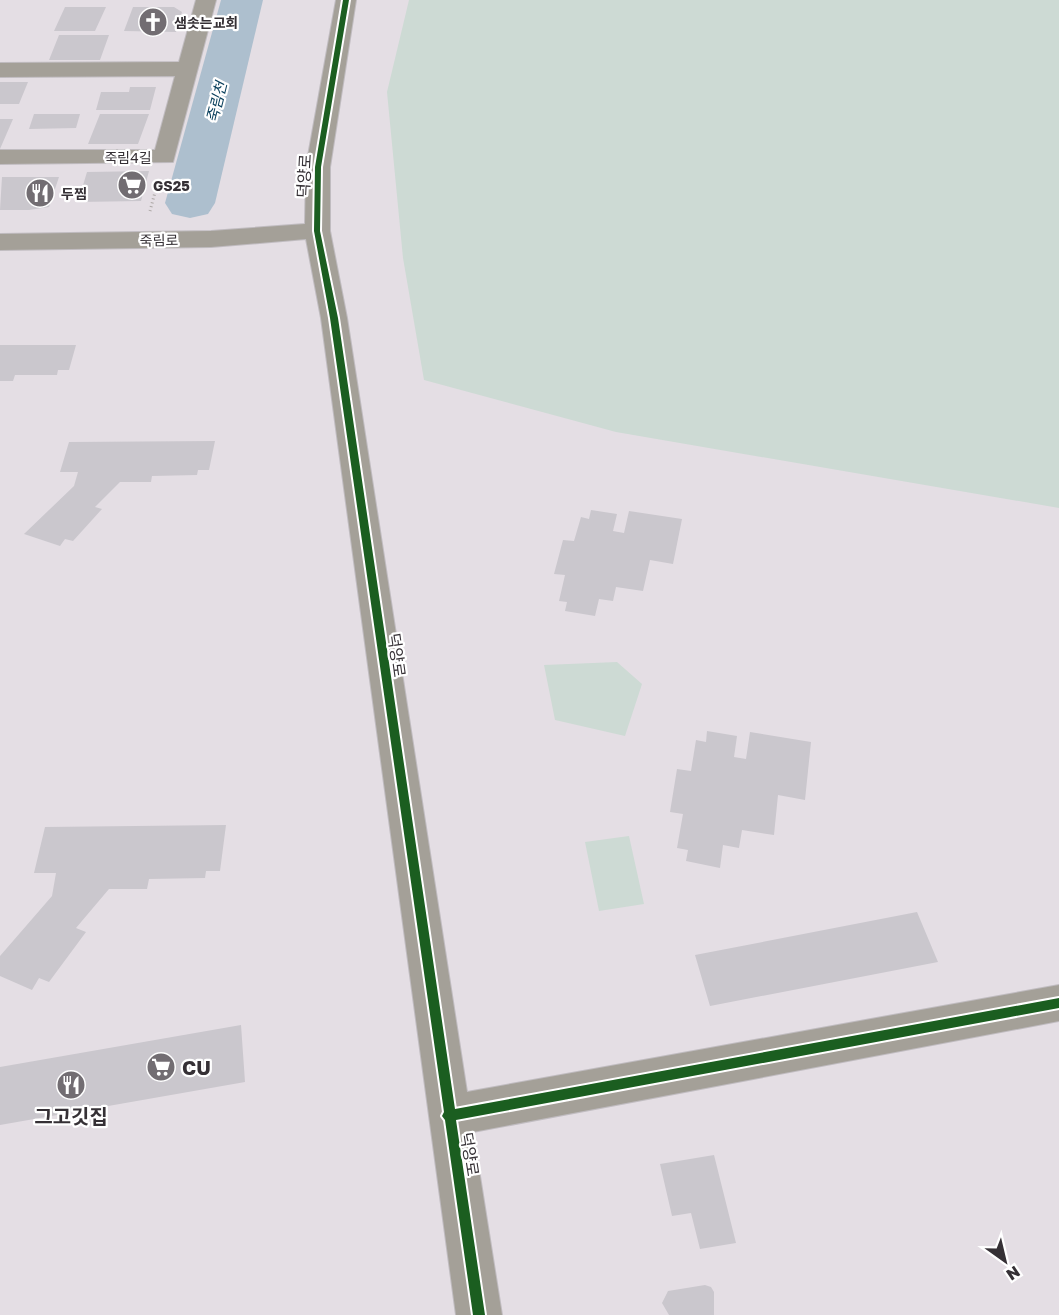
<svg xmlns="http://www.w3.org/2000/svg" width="1059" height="1315" font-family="'Golos Text','Noto Sans KR',sans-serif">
	<rect width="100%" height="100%" fill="#e4dee4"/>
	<path fill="#cddad4" d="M409,0H1059V508L616,432L424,380L403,258L387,92Z
		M617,662L642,684L625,736L555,720L544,665Z
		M629,836L644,904L599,911L585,842Z"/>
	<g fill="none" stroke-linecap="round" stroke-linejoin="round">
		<path fill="#adbfce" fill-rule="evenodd" d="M221,0H263L215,203L208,214L190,218L172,214L165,203Z"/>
	</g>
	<path fill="#cac7cd" d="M65,7H106L95,31H54Z
		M133,7H174L182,12L176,32L124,31Z
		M59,35H109L100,60H49Z
		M0,82H28L19,104H0Z
		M130,87H156L150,110H96L101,92H129Z
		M34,114H80L76,128L29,129Z
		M100,114H149L138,144H88Z
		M0,119H13L0,149Z
		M149,171L141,201L78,202L87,172Z
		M2,177H59L49,207L29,210H0Z
		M0,345H76L69,370H58L57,375H15L13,381H0Z
		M215,441L209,470H198L197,475L152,476L151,482H120L95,507L102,509L73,541L65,539L60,546L24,534L74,486L78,472H60L69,442Z
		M591,510L617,514L613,531L624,533L629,511L682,519L673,564L650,560L643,591L616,587L613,601L599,599L595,616L565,611L567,602L559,601L565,575L554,574L563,540L574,541L581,517L589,519Z
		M707,731L737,736L734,757L746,759L750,732L811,742L805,800L778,795L774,835L742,830L739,848L723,845L720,868L686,861L688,850L677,848L683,814L670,812L677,769L691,771L696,740L706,742Z
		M226,825L220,871H206L205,878L149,879L147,889H109L76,928L86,932L49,982L39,978L32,990L0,976V956L52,896L56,873H34L45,827Z
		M917,912L938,962L710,1006L695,955Z
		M241,1025L245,1082L0,1125V1067Z
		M714,1155L736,1243L700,1249L691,1213L672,1216L660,1164Z
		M705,1285L711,1287L714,1292V1315H669L662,1303L668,1291Z"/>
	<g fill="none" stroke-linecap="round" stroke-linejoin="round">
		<g stroke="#c0bcc0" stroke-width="2">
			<path id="minor" d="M196,0H216L173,162L0,164V150H155L175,76L0,77V63L179,62Z
				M336,0H356L330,167V231L347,318L467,1092L1059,985V1021L473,1132L502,1315H456L321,318L306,239L211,247L0,250V234L211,231L305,224L306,167Z"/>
		</g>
		<path stroke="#aca7a5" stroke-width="3" stroke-dasharray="1 3" stroke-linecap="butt" d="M150,211L158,181"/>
		<use href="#minor" fill="#a4a098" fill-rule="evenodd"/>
		<g stroke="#fff" stroke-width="4">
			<path id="cycleway" d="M343,0H349L321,167L320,231L338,318L455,1109L1059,998V1008L456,1120L485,1315H473L445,1120L442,1116L444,1112L330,318L314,231L315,167Z"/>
		</g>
		<use href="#cycleway" fill="#1b5e20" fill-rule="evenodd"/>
	</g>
	<defs>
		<g id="church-disc" transform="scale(1.5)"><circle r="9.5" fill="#726d72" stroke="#fff"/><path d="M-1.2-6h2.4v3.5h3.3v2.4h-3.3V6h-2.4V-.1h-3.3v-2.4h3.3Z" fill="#fff"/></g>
		<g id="supermarket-disc" transform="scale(1.5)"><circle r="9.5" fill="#726d72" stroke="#fff"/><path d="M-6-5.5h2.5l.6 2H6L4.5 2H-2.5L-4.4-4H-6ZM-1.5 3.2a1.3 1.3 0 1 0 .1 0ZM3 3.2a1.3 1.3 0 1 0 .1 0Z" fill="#fff"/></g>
		<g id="restaurant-disc" transform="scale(1.5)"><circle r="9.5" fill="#726d72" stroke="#fff"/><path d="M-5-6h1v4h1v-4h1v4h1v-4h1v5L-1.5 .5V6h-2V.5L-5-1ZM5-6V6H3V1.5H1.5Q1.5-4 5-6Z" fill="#fff"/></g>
	</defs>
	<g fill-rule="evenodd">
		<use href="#church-disc" x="153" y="22"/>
		<use href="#supermarket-disc" x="132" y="185"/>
		<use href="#restaurant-disc" x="40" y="193"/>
		<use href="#supermarket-disc" x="161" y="1067"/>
		<use href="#restaurant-disc" x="71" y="1085"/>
	</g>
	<g text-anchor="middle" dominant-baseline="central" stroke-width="4.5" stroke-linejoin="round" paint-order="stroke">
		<g font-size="14" font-weight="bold" fill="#353035" stroke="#fff" text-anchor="start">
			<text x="174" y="22">샘솟는교회</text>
			<text x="153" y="185">GS25</text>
			<text x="61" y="193">두찜</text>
		</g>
		<g font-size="14" fill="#353035" stroke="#fff">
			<text x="128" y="157">죽림4길</text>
			<text transform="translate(159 240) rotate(-1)">죽림로</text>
		</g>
		<g font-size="15" font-style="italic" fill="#0b415d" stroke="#fff">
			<text transform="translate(216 102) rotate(-76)">죽림천</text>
		</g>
		<g font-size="16" fill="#353035" stroke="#fff">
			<text transform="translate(304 176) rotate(-87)">덕양로</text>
			<text transform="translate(397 655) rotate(82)">덕양로</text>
			<text transform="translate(470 1154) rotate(81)">덕양로</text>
		</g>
		<g font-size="20" font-weight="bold" fill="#353035" stroke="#fff" text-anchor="start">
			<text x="182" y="1067">CU</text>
			<text x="71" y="1116" text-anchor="middle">그고깃집</text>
		</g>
	</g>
	<g transform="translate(1005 1261) rotate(146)" stroke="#ffffff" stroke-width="4.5" paint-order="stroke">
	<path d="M0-4.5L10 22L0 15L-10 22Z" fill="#353035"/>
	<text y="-9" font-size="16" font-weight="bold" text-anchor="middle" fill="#353035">N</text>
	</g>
</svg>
